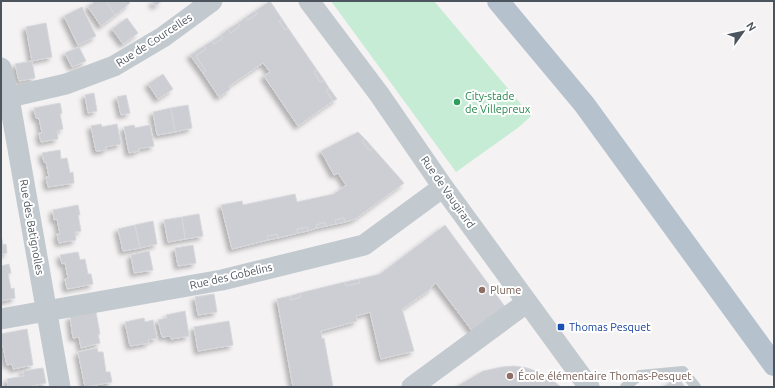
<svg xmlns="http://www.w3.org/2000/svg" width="775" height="388" font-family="Ubuntu,sans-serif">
	<defs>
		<filter id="shadow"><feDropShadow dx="-3.5" dy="3.5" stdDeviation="2" flood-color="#0004"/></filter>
	</defs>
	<rect width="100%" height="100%" fill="#f4f2f2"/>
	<path fill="#c6ecd6" d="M331,1H434L531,116L519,127L456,172Z"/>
	<path fill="#cdced4" stroke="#d7d8dc" filter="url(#shadow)" d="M95,1H106L115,15L101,26L88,7Z
		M106,1H128L130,3L115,15Z
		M152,1H162L155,6Z
		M270,1L282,19L279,21L285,30L288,28L317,70L314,72L320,82L324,80L329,88L326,90L333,101L298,126L264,76L270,72L263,63L229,86L230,89L219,97L203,73L206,71L196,56L206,49L204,46L212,41L214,44L223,38L221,35L228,29L231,33L240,26L238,23L246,17L248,20L257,14L255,11Z
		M82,7L96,36L78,45L64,16Z
		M255,11L257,14L248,20L246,17Z
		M127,18L138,33L123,44L112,29Z
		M282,19L288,28L285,30L279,21Z
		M46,23L52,57L32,61L26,27Z
		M238,23L240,26L231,33L228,29Z
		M221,35L223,38L214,44L212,41Z
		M204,46L206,49L196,56L206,71L203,73L190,55Z
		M79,47L86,61L72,67L65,53Z
		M32,61L35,78L19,81L15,64Z
		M317,70L324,80L320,82L314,72Z
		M163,74L173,89L158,99L148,84Z
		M329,88L337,99L333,101L326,90Z
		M94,93L97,111L88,113L85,95Z
		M126,95L130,113L121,115L117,97Z
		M60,103L62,113L60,114L63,129L57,131L58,139L41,142L39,133H42L39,118H36L34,108Z
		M188,105L192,128L175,132L171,108Z
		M171,108L175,132L157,135L153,112Z
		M101,124L102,127L117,124L121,144L106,147V150L96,151L91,126Z
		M134,125L135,128L150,125L154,146L138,149L139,151L129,153L124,127Z
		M358,132L365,139L362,141L370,151L373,148L404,183L355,219L345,222L344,218L335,220L336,224L326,226L325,222L316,225L317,228L308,231L307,227L297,229L298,233L278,238L277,234L267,236L268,240L232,249L221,205L242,201L243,205L295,194L297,202L334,194L346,185L338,173L334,175L321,151Z
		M365,139L373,148L370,151L362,141Z
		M60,150L61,159L67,158L70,173L73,172L74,183L48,187L46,177H49L46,162H44L42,153Z
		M78,205L80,215H78L81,231L75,232L76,240L59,243L57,234H60L57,219L54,220L53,210Z
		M199,214L203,236L185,239L182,217Z
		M182,217L185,239L168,242L164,220Z
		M344,218L345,222L336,224L335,220Z
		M153,221L157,244L140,248L135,225Z
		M325,222L326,226L317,228L316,225Z
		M135,225L140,248L123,251L118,229Z
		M445,225L506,308L473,332L436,283L431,287L432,288L402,309L414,351L381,359L370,312L356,316L357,321L321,331L322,339L324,338L333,387H293L277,299L290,296L291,300L301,297L300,293L345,282L346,286L360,283L359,279L380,274Z
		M307,227L308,231L298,233L297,229Z
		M1,234L3,245L6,244L7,253L1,254Z
		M277,234L278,238L268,240L267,236Z
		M193,245L196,263L178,266L175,248Z
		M149,251L153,270L134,273L131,255Z
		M78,252L80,260L85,259L88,274H91L93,284L67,289L65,279L68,278L65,263L62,264L60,255Z
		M9,264L11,273L8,274L11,289L14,288L15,298L1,301V266Z
		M359,279L360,283L346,286L345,282Z
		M300,293L301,297L291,300L290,296Z
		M214,294L217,312L198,315L195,297Z
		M185,311L189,336L171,339L170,336L162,337L158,320L167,318L166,315Z
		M96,312L100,334H98L100,343L81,348L79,337L73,338L70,317Z
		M144,318L145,322L153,320L157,338L148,340L149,343L130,346L125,322Z
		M229,321L233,345L198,351L194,327Z
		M27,329L33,365L13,369L12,364L7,365L3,346L1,345V334Z
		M97,348L98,352H103L106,372H110L112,382L85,387L78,352Z
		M514,366L527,368L539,372L550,378L561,387H456L483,371L502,367Z
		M43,368L46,383L27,387H8L7,379L24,376L23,371Z
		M678,377L685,387H663Z"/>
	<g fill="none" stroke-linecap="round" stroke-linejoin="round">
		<path stroke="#c2c9cf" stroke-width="10" d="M625,387L640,375L683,371L696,387"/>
		<path stroke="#c2c9cf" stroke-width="21" d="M309,1L379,94L443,187L589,387
			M1,68L9,98L60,387
			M1,99L66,84L114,66L163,37L212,1
			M1,319L222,280L364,245L443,187
			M412,387L522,306"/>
		<path stroke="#b5c1cd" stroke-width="22" d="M498,1L584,104L774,365"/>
	</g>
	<circle fill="#2e9e5b" stroke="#fff" stroke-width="1.5" cx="457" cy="102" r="4"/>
	<g fill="#8d6e63" stroke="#fff" stroke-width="1.5">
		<circle cx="482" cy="290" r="4"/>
		<circle cx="510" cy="376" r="4"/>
	</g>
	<rect fill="#1a4fb4" stroke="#fff" stroke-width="1.5" x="557" y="323" width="8" height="8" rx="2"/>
	<g text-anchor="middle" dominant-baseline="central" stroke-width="4" stroke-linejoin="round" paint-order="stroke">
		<g font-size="11" fill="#4c555e" stroke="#fff">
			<text transform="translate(154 40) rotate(-33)">Rue de Courcelles</text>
			<text transform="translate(448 192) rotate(55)">Rue de Vaugirard</text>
			<text transform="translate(32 227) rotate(80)">Rue des Batignolles</text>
			<text transform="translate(231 276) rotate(-13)">Rue des Gobelins</text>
		</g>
		<g font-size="11" fill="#27864d" stroke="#fff" text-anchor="start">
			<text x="465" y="96">City-stade<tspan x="465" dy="13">de Villepreux</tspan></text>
		</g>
		<g font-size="11" fill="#785e54" stroke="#fff" text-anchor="start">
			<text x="490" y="290">Plume</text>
			<text x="518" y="376">École élémentaire Thomas-Pesquet</text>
		</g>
		<g font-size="11" fill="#164399" stroke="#fff" text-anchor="start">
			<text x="569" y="327">Thomas Pesquet</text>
		</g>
	</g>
	<rect width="775" height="388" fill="none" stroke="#4c555e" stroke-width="4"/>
	<g transform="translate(743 32) rotate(57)" stroke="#ffffff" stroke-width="3" paint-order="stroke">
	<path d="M0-3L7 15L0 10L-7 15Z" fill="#4c555e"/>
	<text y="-6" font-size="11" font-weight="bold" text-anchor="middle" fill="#4c555e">N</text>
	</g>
</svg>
